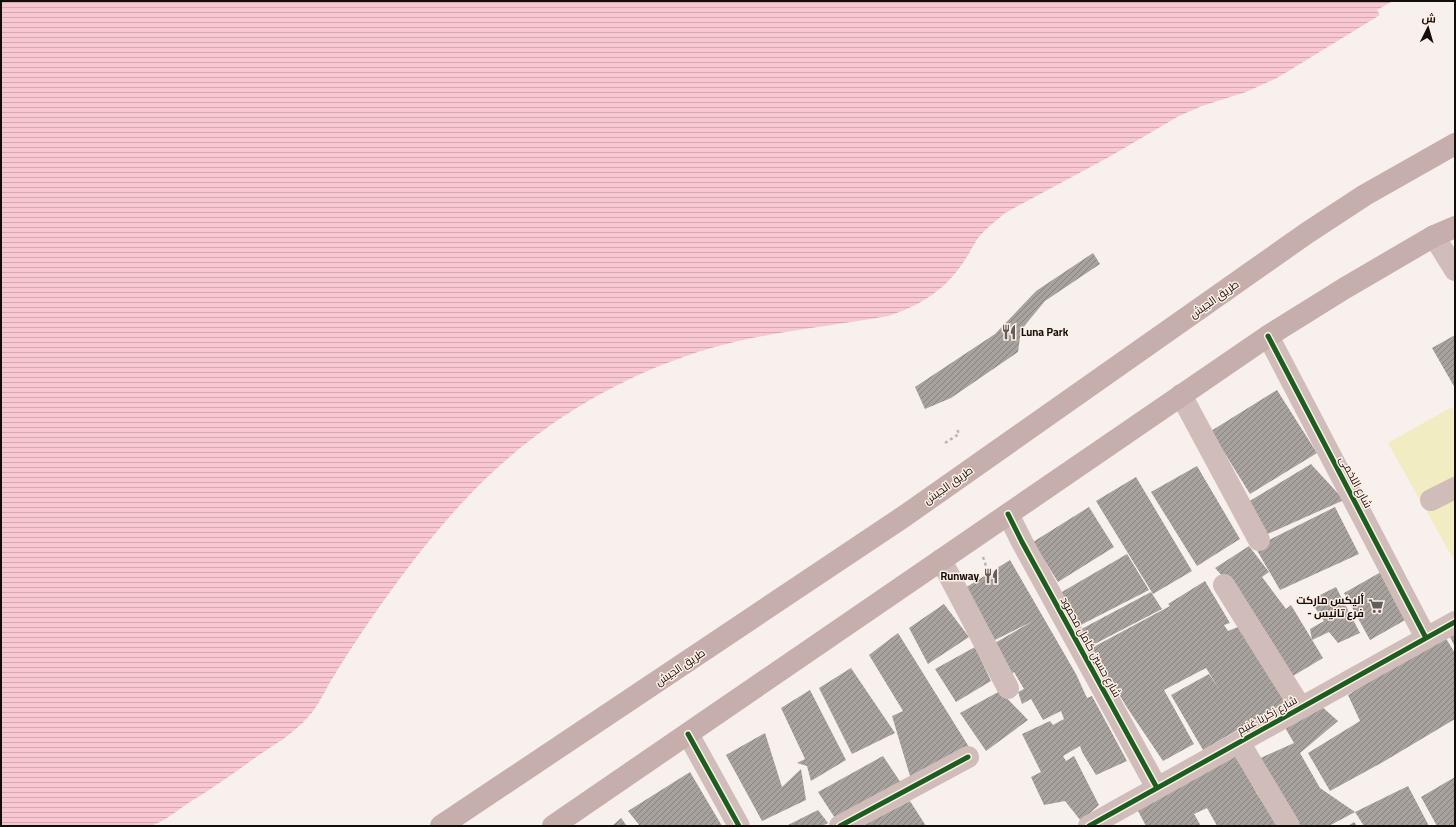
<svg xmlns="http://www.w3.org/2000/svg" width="1456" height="827" font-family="Georgia,Cairo,serif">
	<defs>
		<pattern id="water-rules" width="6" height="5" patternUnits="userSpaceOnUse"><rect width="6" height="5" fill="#f8c7d1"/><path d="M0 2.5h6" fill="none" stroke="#d4aab2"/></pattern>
		<pattern id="building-hatch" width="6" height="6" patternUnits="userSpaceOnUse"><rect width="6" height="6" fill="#a8a29e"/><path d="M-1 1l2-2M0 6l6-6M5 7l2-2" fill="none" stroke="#88827f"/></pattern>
	</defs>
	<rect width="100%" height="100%" fill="#f8f0ec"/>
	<path fill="#f1ecc1" d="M1452,407L1455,412V562L1388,443Z"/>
	<path fill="url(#water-rules)" d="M1,1H1393L1377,10L1380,15L1277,78L1246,92L1202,106L1179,116L1109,157L1005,213C996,221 986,228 978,238C972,247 967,258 960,267C942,292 917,307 888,316C833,326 776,331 722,345C655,363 592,394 537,435C464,489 408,564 358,638C348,653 338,669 329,684C323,695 317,707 309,716C295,732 279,742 262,753C238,770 215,787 190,802C178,810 166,820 153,825C144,827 126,826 115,826C77,826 39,826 1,826Z"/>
	<path fill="url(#building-hatch)" d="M1093,253L1100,264L1045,301L1021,330L1018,352L951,398L925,409L915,387L995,334L1036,291Z
		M1455,335V388L1432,348Z
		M1277,390L1317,453L1250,494L1211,431Z
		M1311,464L1344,500L1261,537L1248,502Z
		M1197,466L1240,539L1197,566L1151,492Z
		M1136,477L1192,571L1153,594L1096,501Z
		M1089,507L1114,547L1058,582L1033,542Z
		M1335,507L1359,554L1280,590L1255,547Z
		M1249,546L1269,572L1262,577L1286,609L1291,605L1323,658L1293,676L1237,592L1215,568Z
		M1127,554L1149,590L1073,629L1055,596Z
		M1010,560L1076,674L1087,698L1092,696L1127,761L1096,775L1082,752L1080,746L1063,756L1066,761L1074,756L1099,805L1081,821L1065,801L1044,805L1031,777L1041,772L1022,734L1050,721L1053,725L1064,719L1061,711L1043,720L1031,699L1022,704L1018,692L1024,689L1014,672L1011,674L993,644L1033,621L993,641L965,588Z
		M1381,572L1407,619L1370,640L1344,593Z
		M1205,581L1230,623L1224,625L1228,631L1238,627L1286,702L1203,750L1171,695L1209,674L1219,689L1206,668L1164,690L1194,744L1163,761L1128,709L1112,683L1107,686L1086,651L1170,606L1168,604Z
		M1336,587L1360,633L1338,643L1329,632L1312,640L1310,629L1324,621L1310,600Z
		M1151,592L1162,609L1083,650L1074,633Z
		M944,604L969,637L928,664L909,628Z
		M898,633L969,747L910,776L892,716L903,711L869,655Z
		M1455,634V647L1450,637Z
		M1445,637L1455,653V719L1383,762L1330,791L1308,753L1360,721L1348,695L1399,662Z
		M975,647L991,681L956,702L935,669Z
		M851,668L895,733L852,754L819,688Z
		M810,690L846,760L811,781L807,766L797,763L805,759L781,708Z
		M1000,691L1028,720L986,751L960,713Z
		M1320,705L1338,721L1300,753L1320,788L1355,812L1329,826H1295L1256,760L1294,743L1283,724Z
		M765,733L782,787L801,769L806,800L762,821L726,755Z
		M1235,753L1257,794L1280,826H1217L1207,808L1194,814L1201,826H1146L1137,809Z
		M883,756L901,783L835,818L818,792Z
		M690,772L722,826H640L628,811Z
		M1455,777V826H1437L1421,797Z
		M1408,786L1429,826H1364L1355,812Z
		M910,801L926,826H862Z
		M818,810L828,823L822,826H786Z
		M621,818L627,826H612Z
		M1354,822L1357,826H1348Z"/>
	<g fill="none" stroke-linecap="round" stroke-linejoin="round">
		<path stroke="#c1b4b0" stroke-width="2.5" stroke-dasharray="3 3" stroke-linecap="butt" d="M945,443L959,434L957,429
			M983,557L986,566"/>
		<path stroke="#d0bdba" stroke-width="22" d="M1434,236L1455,270
			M1268,336L1426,638
			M1181,395L1259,540
			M1431,500L1455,488
			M1008,514L1022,542L1157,788
			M941,560L1008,688
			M1224,585L1301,708
			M688,734L739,826
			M1239,742L1289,826
			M840,826L968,757
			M1089,826L1455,622"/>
		<path stroke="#c5aeab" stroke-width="22" d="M441,826L906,515L1307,233L1365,195L1455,144
			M553,826L1268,336L1345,288L1434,236L1455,227"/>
		<g stroke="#feefe6" stroke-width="8">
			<path id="cycleway" d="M1268,336L1426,638
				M1008,514L1022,542L1157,788
				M688,734L739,826
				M840,826L968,757
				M1089,826L1455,622"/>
		</g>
		<use href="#cycleway" stroke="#1b5e20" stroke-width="5"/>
	</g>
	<defs>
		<g id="restaurant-bare" transform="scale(1.2)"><path d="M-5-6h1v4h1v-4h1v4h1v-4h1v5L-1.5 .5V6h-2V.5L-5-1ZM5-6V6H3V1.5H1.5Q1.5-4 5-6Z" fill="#645d5a" stroke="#feefe6" stroke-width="2.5" paint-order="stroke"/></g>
		<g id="supermarket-bare" transform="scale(1.2)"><path d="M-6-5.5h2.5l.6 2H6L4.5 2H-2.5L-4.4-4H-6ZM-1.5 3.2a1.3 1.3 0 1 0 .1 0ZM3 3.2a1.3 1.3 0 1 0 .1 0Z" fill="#645d5a" stroke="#feefe6" stroke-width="2.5" paint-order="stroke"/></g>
	</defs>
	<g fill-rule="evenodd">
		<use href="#restaurant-bare" x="1009" y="332"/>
		<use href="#restaurant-bare" x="991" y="576"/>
		<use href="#supermarket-bare" x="1376" y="606"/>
	</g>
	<g text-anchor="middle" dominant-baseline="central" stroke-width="3" stroke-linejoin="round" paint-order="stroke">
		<g font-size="11" fill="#140e0b" stroke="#feefe6">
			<text transform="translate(1214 299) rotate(-35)">طريق الجيش</text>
			<text transform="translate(1356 482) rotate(62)">شارع اللخمى</text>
			<text transform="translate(948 485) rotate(-35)">طريق الجيش</text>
			<text transform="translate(1091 647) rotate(61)">شارع حسين كامل محمود</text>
			<text transform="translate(680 667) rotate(-34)">طريق الجيش</text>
			<text transform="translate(1267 715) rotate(-29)">شارع زكريا غنيم</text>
		</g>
		<g font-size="11" font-weight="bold" fill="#140e0b" stroke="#feefe6" text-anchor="end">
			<text x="1021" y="332" text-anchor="start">Luna Park</text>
			<text x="979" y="576">Runway</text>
			<text x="1364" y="600">أليكس ماركت<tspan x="1364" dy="13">- فرع تانيس</tspan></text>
		</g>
	</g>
	<rect width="1456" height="827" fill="none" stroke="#140e0b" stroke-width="4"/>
	<g transform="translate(1428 28) rotate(5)" stroke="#feefe6" stroke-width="3" paint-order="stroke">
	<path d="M0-3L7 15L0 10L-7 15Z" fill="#140e0b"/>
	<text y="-6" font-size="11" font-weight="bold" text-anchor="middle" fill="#140e0b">ش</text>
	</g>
</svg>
